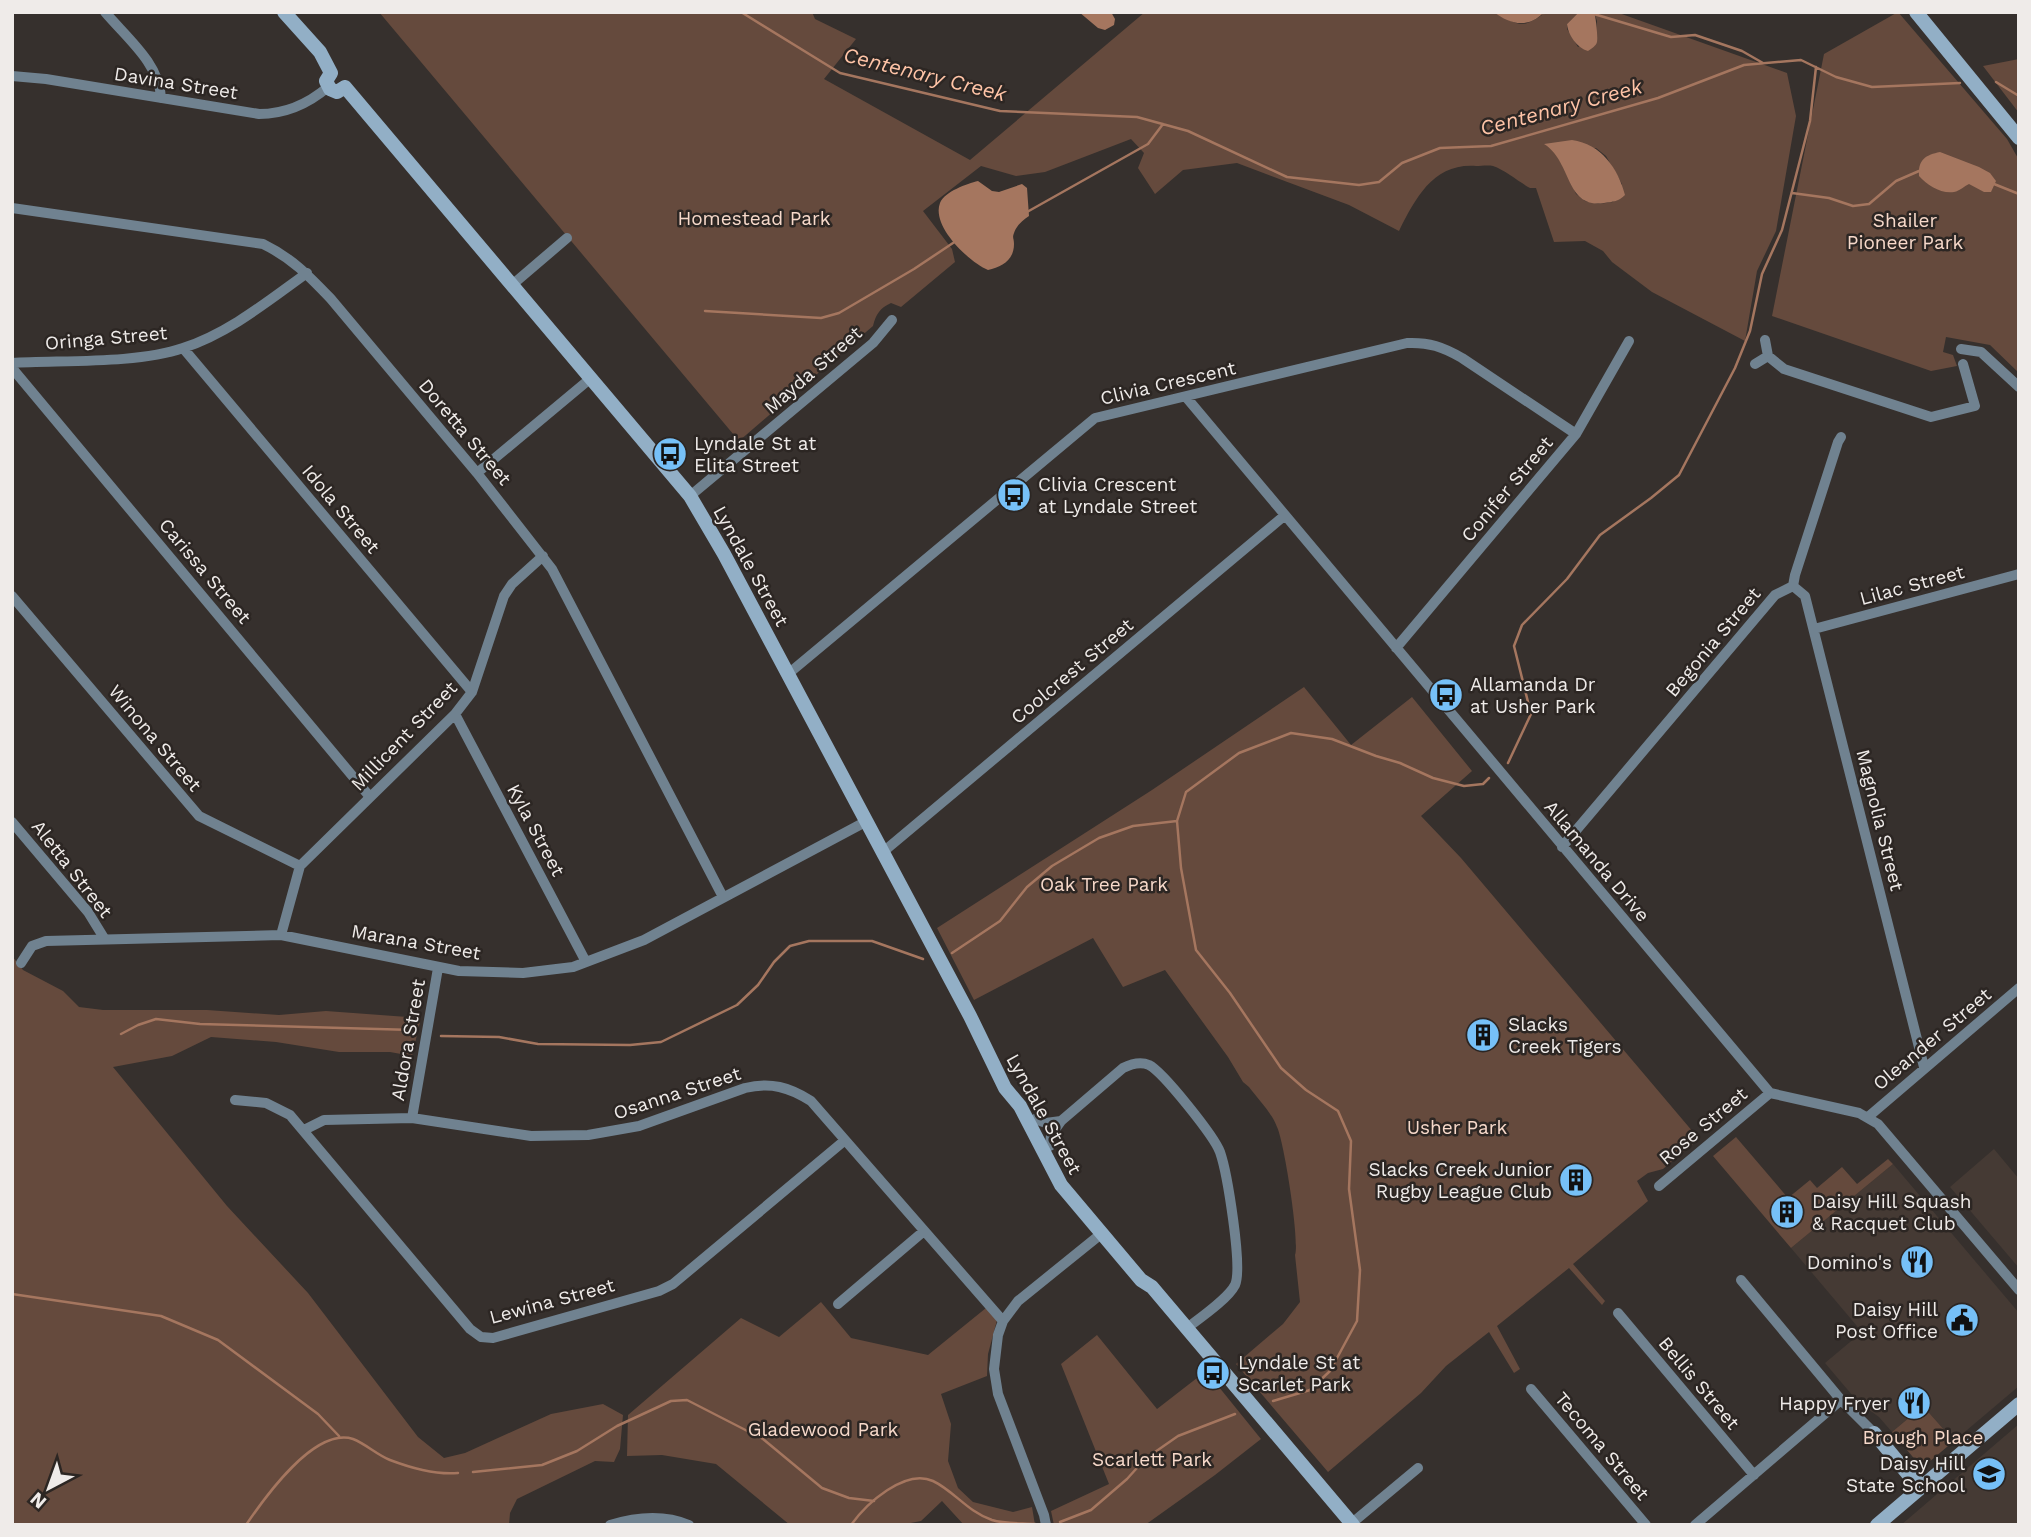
<svg xmlns="http://www.w3.org/2000/svg" width="2031" height="1537" font-family="'Work Sans',sans-serif">
	<rect width="100%" height="100%" fill="#36302d"/>
	<path fill="#453a34" d="M1994,1149L2019,1179V1268L1950,1187Z
		M1893,1164L2019,1313V1386L1954,1441L1923,1406L1892,1432L1879,1417L1858,1402L1825,1363L1862,1332L1791,1248Z
		M2019,1424V1525H1901Z"/>
	<path fill="#654a3d" fill-rule="evenodd" d="M379,12H812L815,19L856,39L824,79L970,160L1145,12H1494C1499,16 1503,17 1509,20C1523,27 1528,24 1542,15V12H1579L1567,24V29L1578,47L1596,37L1597,21L1594,12H1616L1787,73L1796,116L1776,231L1757,271L1745,341L1652,292L1612,262L1603,251L1585,241L1554,242L1536,188H1530C1519,182 1505,170 1493,166C1488,165 1481,166 1476,166C1434,163 1416,197 1399,231L1349,205L1237,163L1183,170L1155,194L1138,168L1144,153L1131,139L1045,172L1016,176L981,166L923,211L952,249L955,262L901,307L891,303C880,308 876,314 873,326L739,441ZM1596,148L1606,156L1622,184L1613,202L1598,204L1585,201L1576,194L1566,170L1553,150Z
		M1898,12L2007,139L2019,160V373L1990,345L1946,337L1943,352L1953,355L1957,366L1931,371L1772,316L1824,54Z
		M2019,59V113L1983,66Z
		M1304,687L1351,745L1412,697L1472,771L1421,816L1461,858L1699,1139L1663,1169L1648,1173L1637,1181L1648,1201L1573,1264L1605,1301L1602,1305L1569,1268L1497,1326L1520,1369L1514,1373L1489,1332L1446,1366L1421,1393L1328,1472L1236,1364L1283,1324L1300,1302L1295,1255C1300,1242 1284,1141 1277,1127C1272,1113 1258,1099 1249,1087L1243,1082L1228,1057L1165,970L1123,987L1093,938L974,1000L937,928L1152,790Z
		M12,956L23,970L63,991L79,1007L103,1010H207L279,1015L326,1011L421,1018L412,1056L390,1052H339L276,1042L211,1037L172,1056L113,1067L227,1206L308,1293L418,1437L444,1458L465,1453L551,1414L603,1404L623,1415L620,1449L614,1462L595,1461L517,1499L510,1513L509,1525H12Z
		M1736,1137L1788,1198L1810,1180L1817,1188L1842,1167L1857,1184L1888,1159L1893,1164L1791,1248L1713,1156Z
		M821,1302L851,1338L928,1355L986,1308L997,1320L988,1354L987,1376L941,1394L951,1424L948,1461L958,1488L973,1502L1013,1512L1032,1507L1035,1525H964L942,1501L921,1521L900,1525H790L716,1464L662,1455L627,1456L628,1415L741,1318L779,1337Z
		M1097,1335L1157,1409L1206,1371L1261,1439L1215,1475L1145,1525H1054L1051,1511L1109,1484L1061,1364Z
		M1923,1406L1954,1441L1922,1468L1892,1432Z"/>
	<path fill="#a5765f" d="M1079,12H1111L1115,19L1114,25L1105,30L1098,28Z
		M1494,12H1542L1543,13C1528,29 1509,24 1494,12Z
		M1579,12H1594C1596,17 1598,37 1597,42C1596,46 1592,48 1588,51C1577,48 1568,35 1567,24Z
		M1572,140C1601,144 1618,168 1625,195C1619,201 1613,202 1604,203C1565,209 1572,161 1544,144Z
		M1940,152L1979,167L1990,173L1996,181L1991,192H1984L1969,184C1964,186 1960,191 1954,192C1941,194 1927,185 1919,176C1918,160 1925,155 1940,152Z
		M978,181L992,191L999,192L1022,184L1027,188L1029,216C1023,220 1016,226 1014,233C1012,238 1014,238 1014,244C1014,260 1002,267 988,270C969,262 931,226 940,203C945,191 967,184 978,181Z"/>
	<g fill="none" stroke-linecap="round" stroke-linejoin="round">
		<path stroke="#a5765f" stroke-width="2.5" d="M741,12L840,73L1000,111L1137,117L1188,131L1287,177L1359,185L1379,182L1402,163L1440,148L1491,146L1658,98L1744,65L1801,60L1836,77L1872,87L1960,83
			M1563,12L1580,13
			M1541,13L1559,12
			M1594,14L1671,37L1695,35L1742,51L1763,63
			M1996,82L2019,96
			M1994,184L2019,194
			M1792,193L1829,198L1853,206L1869,204L1896,181L1919,171
			M1027,212L1148,144L1163,124
			M705,311L821,318L839,313L914,269L956,241
			M1508,763L1531,714L1514,646L1522,625L1567,579L1600,535L1651,498L1679,475L1735,368L1750,331L1762,274L1782,230L1810,121L1816,67
			M952,953L1000,921L1027,887L1052,866L1099,838L1133,826L1177,821
			M121,1034L138,1025L156,1019L200,1024L413,1030
			M441,1036L499,1037L538,1044L630,1045L661,1042L737,1005L758,985L774,962L790,946L809,941H872L923,959
			M12,1294L161,1316L218,1340L318,1414L339,1436
			M1273,1401L1310,1390L1330,1371L1357,1321L1360,1270L1349,1189L1351,1141L1338,1111L1306,1090L1281,1068L1230,993L1196,950L1181,868L1177,821L1186,792L1239,753L1291,733L1332,739L1376,756L1400,763L1433,778L1464,786L1483,784L1489,778
			M473,1472L542,1465L577,1451L617,1426L671,1401L687,1400L763,1439L822,1488L849,1498L874,1501
			M1060,1522L1091,1510L1127,1479L1145,1459L1178,1436L1235,1414
			M246,1525C265,1497 315,1427 353,1439C366,1444 377,1455 390,1460C411,1468 437,1475 458,1473
			M851,1525C866,1504 905,1468 933,1481C954,1491 968,1512 992,1520C1005,1524 1021,1523 1035,1524"/>
		<path stroke="#708290" stroke-width="10" d="M105,12C126,37 160,64 161,98
			M12,76L46,79L259,114C286,114 308,104 328,87
			M12,208L263,244C292,258 309,276 331,299L477,473L552,569L723,897
			M512,285L567,238
			M183,348L472,692
			M1961,349L1981,352L2019,387
			M1768,356L1784,369L1931,417L1975,406L1963,364
			M12,363C62,360 137,364 183,348C229,333 268,301 307,273
			M1755,364L1768,356L1765,340
			M12,368L370,797
			M1186,397L1770,1093L1859,1113L1878,1124L2019,1290
			M477,473L591,378
			M690,496L873,343L892,320
			M1793,586L1805,596L1924,1067
			M12,596L199,816L300,866
			M1814,629L2019,574
			M1396,648L1576,434L1629,341
			M788,674L1095,418L1407,343C1429,342 1443,347 1462,358L1576,434
			M455,714L586,962
			M12,822L88,912L104,938
			M1562,847L1775,595L1793,586L1795,575L1838,442L1841,437
			M883,852L1284,516
			M281,935L300,866L455,714L472,692L504,596L512,584L543,556
			M21,963L32,946L46,941L281,935L459,971L523,973L573,967L644,940L867,821
			M235,1100L266,1103L290,1115L470,1329L481,1337L493,1338L659,1291L673,1284L844,1141
			M1868,1117L2019,988
			M412,1118L438,968
			M1035,1119L1046,1123L1061,1121
			M304,1130L324,1120L412,1118L531,1136L588,1135L639,1126L745,1088C771,1082 789,1087 811,1101L1003,1321
			M1050,1146L1051,1135L1061,1121L1123,1068C1131,1064 1140,1061 1149,1065C1163,1072 1214,1136 1220,1152C1227,1172 1243,1268 1235,1285C1228,1299 1200,1318 1187,1328
			M1659,1186L1770,1093
			M1741,1280L1841,1400L1874,1433
			M838,1304L924,1231
			M1618,1313L1754,1475
			M1531,1389L1646,1525
			M1352,1523L1418,1468
			M610,1525C636,1517 663,1514 689,1525
			M1046,1525L1044,1515L998,1394L994,1369L998,1335L1003,1321L1018,1301L1101,1234
			M1695,1525L1841,1400"/>
		<path stroke="#92afc6" stroke-width="14" d="M284,12L320,52L331,73
			M1916,12L2019,138
			M331,73L326,81L330,89L337,92L345,87
			M345,87L690,496L724,554L970,1016L1005,1088L1020,1106L1061,1185L1141,1280L1152,1287L1353,1525
			M1874,1433L1908,1474L1922,1486
			M1877,1525L2019,1404"/>
	</g>
	<defs>
		<g id="bus-disc" transform="scale(1.75)"><circle r="9.5" fill="#76c0f7" stroke="#2c2623"/><path d="M-5-6H5V4H4V6H2V4H-2V6H-4V4H-5ZM-3.5-4V0h7V-4ZM-3.5 1.2v1.5H-2V1.2ZM2 1.2v1.5H3.5V1.2Z" fill="#111"/></g>
		<g id="building-disc" transform="scale(1.75)"><circle r="9.5" fill="#76c0f7" stroke="#2c2623"/><path d="M-4-6H4V6H1V3H-1V6H-4ZM-2.5-4.3h1.7v1.8h-1.7ZM.8-4.3h1.7v1.8H.8ZM-2.5-1h1.7V.8h-1.7ZM.8-1h1.7V.8H.8Z" fill="#111"/></g>
		<g id="restaurant-disc" transform="scale(1.75)"><circle r="9.5" fill="#76c0f7" stroke="#2c2623"/><path d="M-5-6h1v4h1v-4h1v4h1v-4h1v5L-1.5 .5V6h-2V.5L-5-1ZM5-6V6H3V1.5H1.5Q1.5-4 5-6Z" fill="#111"/></g>
		<g id="civic-disc" transform="scale(1.75)"><circle r="9.5" fill="#76c0f7" stroke="#2c2623"/><path d="M-.6-6.5H3V-4.5H.6V-3L4-1V1h2V6H-6V1h2V-1L-.6-3ZM-1.2 2.5V6h2.4V2.5Z" fill="#111"/></g>
		<g id="school-disc" transform="scale(1.75)"><circle r="9.5" fill="#76c0f7" stroke="#2c2623"/><path d="M0-5L7-2L0 1L-7-2ZM-4 1L0 2.5L4 1V4Q0 6-4 4Z" fill="#111"/></g>
	</defs>
	<g fill-rule="evenodd">
		<use href="#bus-disc" x="670" y="454"/>
		<use href="#bus-disc" x="1014" y="495"/>
		<use href="#bus-disc" x="1446" y="695"/>
		<use href="#building-disc" x="1483" y="1035"/>
		<use href="#building-disc" x="1576" y="1180"/>
		<use href="#building-disc" x="1787" y="1212"/>
		<use href="#restaurant-disc" x="1917" y="1262"/>
		<use href="#civic-disc" x="1962" y="1320"/>
		<use href="#bus-disc" x="1213" y="1373"/>
		<use href="#restaurant-disc" x="1914" y="1403"/>
		<use href="#school-disc" x="1989" y="1474"/>
	</g>
	<g text-anchor="middle" dominant-baseline="central" stroke-width="5" stroke-linejoin="round" paint-order="stroke">
		<g font-size="19" fill="#efebe9" stroke="#2c2623">
			<text transform="translate(176 83) rotate(9)">Davina Street</text>
			<text transform="translate(106 338) rotate(-5)">Oringa Street</text>
			<text transform="translate(813 370) rotate(-41)">Mayda Street</text>
			<text transform="translate(1168 383) rotate(-13)">Clivia Crescent</text>
			<text transform="translate(465 432) rotate(50)">Doretta Street</text>
			<text transform="translate(1507 489) rotate(-50)">Conifer Street</text>
			<text transform="translate(341 509) rotate(50)">Idola Street</text>
			<text transform="translate(751 566) rotate(61)">Lyndale Street</text>
			<text transform="translate(205 571) rotate(50)">Carissa Street</text>
			<text transform="translate(1912 585) rotate(-15)">Lilac Street</text>
			<text transform="translate(1713 642) rotate(-50)">Begonia Street</text>
			<text transform="translate(1072 671) rotate(-40)">Coolcrest Street</text>
			<text transform="translate(404 736) rotate(-46)">Millicent Street</text>
			<text transform="translate(155 738) rotate(50)">Winona Street</text>
			<text transform="translate(1880 820) rotate(76)">Magnolia Street</text>
			<text transform="translate(536 830) rotate(62)">Kyla Street</text>
			<text transform="translate(1597 861) rotate(50)">Allamanda Drive</text>
			<text transform="translate(72 869) rotate(52)">Aletta Street</text>
			<text transform="translate(416 942) rotate(10)">Marana Street</text>
			<text transform="translate(1932 1039) rotate(-40)">Oleander Street</text>
			<text transform="translate(408 1040) rotate(-80)">Aldora Street</text>
			<text transform="translate(677 1093) rotate(-18)">Osanna Street</text>
			<text transform="translate(1044 1114) rotate(61)">Lyndale Street</text>
			<text transform="translate(1703 1126) rotate(-40)">Rose Street</text>
			<text transform="translate(552 1301) rotate(-15)">Lewina Street</text>
			<text transform="translate(1699 1383) rotate(50)">Bellis Street</text>
			<text transform="translate(1602 1446) rotate(50)">Tecoma Street</text>
		</g>
		<g font-size="19" fill="#f7d9ca" stroke="#2c2623">
			<text x="754" y="218">Homestead Park</text>
			<text x="1905" y="220">Shailer<tspan x="1905" dy="22">Pioneer Park</tspan></text>
			<text x="1104" y="884">Oak Tree Park</text>
			<text x="1457" y="1127">Usher Park</text>
			<text x="823" y="1429">Gladewood Park</text>
			<text x="1923" y="1437">Brough Place</text>
			<text x="1152" y="1459">Scarlett Park</text>
		</g>
		<g font-size="19" fill="#efebe9" stroke="#2c2623" text-anchor="start">
			<text x="694" y="443">Lyndale St at<tspan x="694" dy="22">Elita Street</tspan></text>
			<text x="1038" y="484">Clivia Crescent<tspan x="1038" dy="22">at Lyndale Street</tspan></text>
			<text x="1470" y="684">Allamanda Dr<tspan x="1470" dy="22">at Usher Park</tspan></text>
			<text x="1508" y="1024">Slacks<tspan x="1508" dy="22">Creek Tigers</tspan></text>
			<text x="1552" y="1169" text-anchor="end">Slacks Creek Junior<tspan x="1552" dy="22">Rugby League Club</tspan></text>
			<text x="1812" y="1201">Daisy Hill Squash<tspan x="1812" dy="22">&amp; Racquet Club</tspan></text>
			<text x="1892" y="1262" text-anchor="end">Domino's</text>
			<text x="1938" y="1309" text-anchor="end">Daisy Hill<tspan x="1938" dy="22">Post Office</tspan></text>
			<text x="1238" y="1362">Lyndale St at<tspan x="1238" dy="22">Scarlet Park</tspan></text>
			<text x="1890" y="1403" text-anchor="end">Happy Fryer</text>
			<text x="1965" y="1463" text-anchor="end">Daisy Hill<tspan x="1965" dy="22">State School</tspan></text>
		</g>
		<g font-size="21" font-style="italic" fill="#ffc4a7" stroke="#2c2623">
			<text transform="translate(925 74) rotate(14)">Centenary Creek</text>
			<text transform="translate(1561 107) rotate(-15)">Centenary Creek</text>
		</g>
	</g>
	<rect width="2031" height="1537" fill="none" stroke="#efebe9" stroke-width="28"/>
	<g transform="translate(49 1488) rotate(221)" stroke="#2c2623" stroke-width="5" paint-order="stroke">
	<path d="M0-5L12 26L0 18L-12 26Z" fill="#efebe9"/>
	<text y="-10" font-size="19" font-weight="bold" text-anchor="middle" fill="#efebe9">N</text>
	</g>
</svg>
